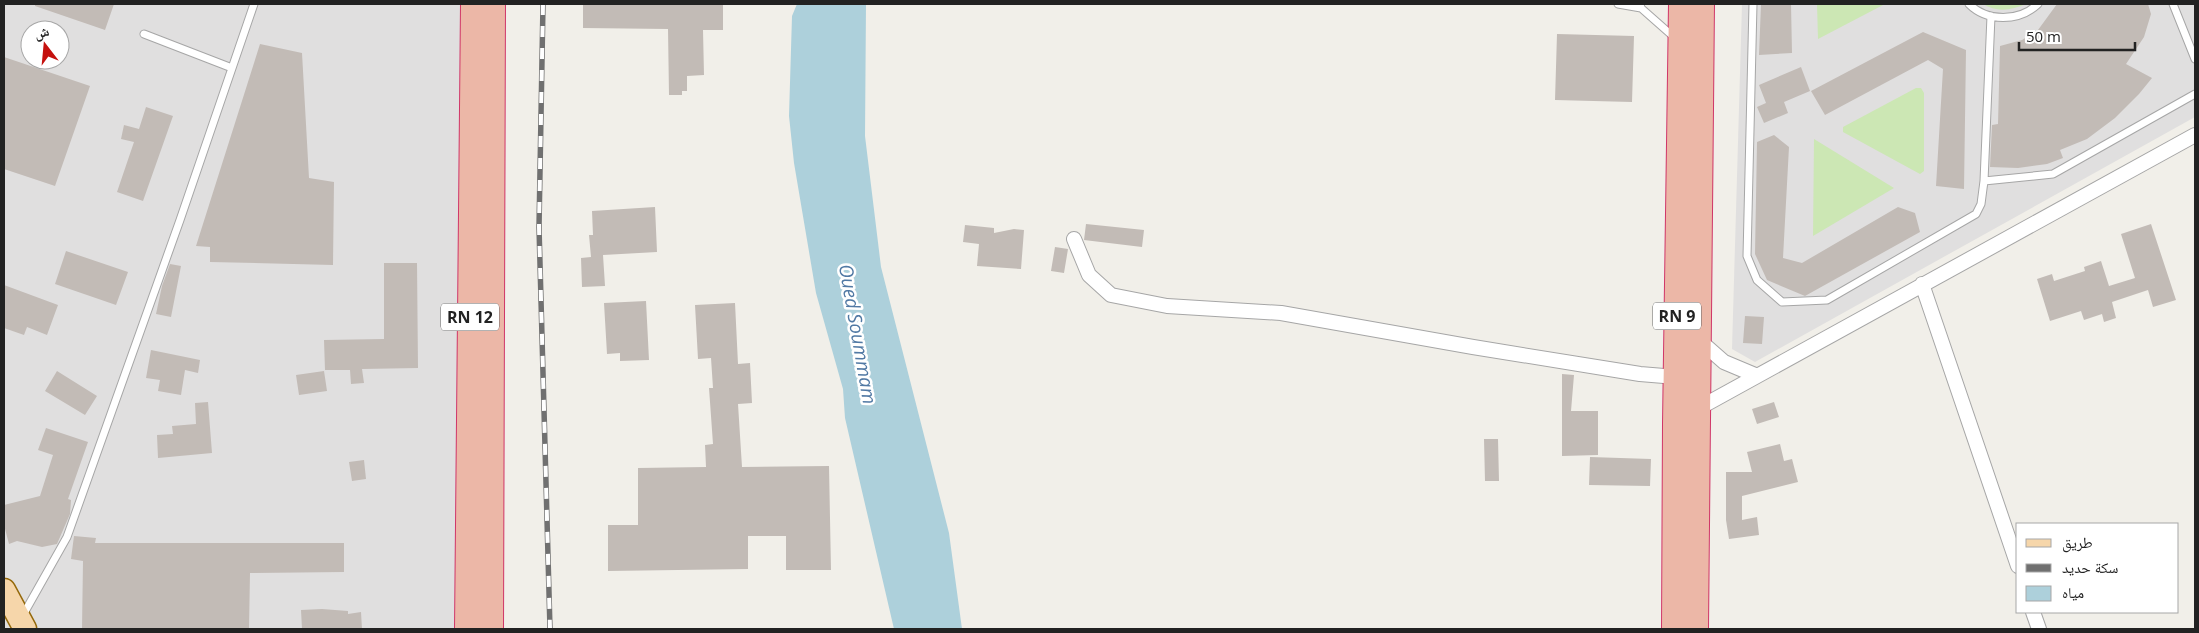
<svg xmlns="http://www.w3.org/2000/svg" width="2199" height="633" font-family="'Open Sans','Noto Naskh Arabic',sans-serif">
	<rect width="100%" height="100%" fill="#f1efe9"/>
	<path fill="#e0dfdf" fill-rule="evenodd" d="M4,4H481L479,629H4ZM30,30H60V60H30Z
		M1742,4H2195V117L1755,362L1732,349Z"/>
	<path fill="#cce7b4" d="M1817,4H1885L1818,39Z
		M1983,4H2026C2012,10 1997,13 1983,4Z
		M1916,88H1921L1924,93V171L1920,174L1843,132V127Z
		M1814,139L1894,188L1813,236Z"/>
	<path fill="#add0db" d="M797,4H866L865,136L881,267L949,533L962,629H894L845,418L843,389L816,293L794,163L789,116L792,16Z"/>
	<path fill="#c2bbb6" d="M35,4H114L105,30L35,6Z
		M583,4H723V30H703L704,75L687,76V91H682V95H669L668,29L583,28Z
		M1761,4H1791L1792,53L1759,55Z
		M2057,4H2148L2151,14L2144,37L2126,64L2152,78L2139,94L2115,118L2087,139L2060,150L2063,158L2047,164L2018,168L1990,167L1992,125L1998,124L2000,46L2022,40L2038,30Z
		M1923,32L1966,50L1964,189L1936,186L1943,69L1928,60L1825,115L1811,91Z
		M1557,34L1634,36L1632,102L1555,100Z
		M260,44L302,53L309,178L334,182L333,265L210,262V247L196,246Z
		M4,57L90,86L55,186L4,169Z
		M1801,67L1810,91L1784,102L1788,113L1764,123L1757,107L1766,103L1759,85Z
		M146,107L173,116L143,201L117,192L134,142L121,139L124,125L139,129Z
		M1774,135L1789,147L1783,258L1802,263L1898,207L1915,213L1920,232L1805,296L1767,280L1755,254L1757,142Z
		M655,207L657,252L603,255L605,286L582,287L581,258L591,257L589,235H593L592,211Z
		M1086,224L1144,230L1142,247L1084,240Z
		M2151,224L2176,300L2153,307L2148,290L2112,302L2116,318L2104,322L2102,314L2084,320L2081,311L2050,321L2037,279L2052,274L2054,281L2085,271L2084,267L2101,261L2109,286L2135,278L2121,234Z
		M965,225L994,228V233L1014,229L1024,230L1021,269L977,266L979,244L963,242Z
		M1055,247L1068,249L1064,273L1051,271Z
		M66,251L128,272L116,305L55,284Z
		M384,263H417L418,368L362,369L364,383L351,384L350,370H325L324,340L384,339Z
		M170,264L181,266L171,317L156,314L162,286Z
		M4,285L58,305L47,335L27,327L24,335L4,328Z
		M646,301L649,360L620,361V353L607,354L604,303Z
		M735,303L738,364L750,363L752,403L738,404L742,467L829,466L831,570H786V536H748V569L608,571V525H638V468L706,467L705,445L713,444L709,388H713L711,358L698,359L695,305Z
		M1745,316L1764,317L1762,344L1743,343Z
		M151,350L200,360L198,373L185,370L181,395L158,391L160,380L146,378Z
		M57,371L97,396L85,415L45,391Z
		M324,371L327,391L299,395L296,375Z
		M1562,374L1574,375L1571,411H1598V455L1562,456Z
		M208,402L212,453L158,458L157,435L173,434L172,426L196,424L195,403Z
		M1774,402L1779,417L1757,424L1752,409Z
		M46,428L88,442L68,499L71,500L70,514L57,544L42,547L17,541L9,544L4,525V505L40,496L53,455L38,450Z
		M1484,439H1498L1499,481H1485Z
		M1780,444L1784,461L1792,459L1798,482L1742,496V520L1757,517L1759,535L1729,539L1726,520V472H1752L1747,452Z
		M1590,457L1651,459L1650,486L1589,485Z
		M364,460L366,479L352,481L349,462Z
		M74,536L96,538L95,543H344V572L250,573L249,629H82L83,561L71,559Z
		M322,609L348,611V614L361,612L362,629H302L301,610Z"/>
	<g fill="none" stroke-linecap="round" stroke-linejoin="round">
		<g stroke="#a6a6a6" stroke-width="9">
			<path id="service" d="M1618,4L1641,8
				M1640,4L1641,8L1675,38
				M1753,4L1747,256L1757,280L1782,302L1827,300L1976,214L1981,204L1984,181L1991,16
				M1969,4C1987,22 2019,22 2038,4
				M2173,4L2195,59
				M144,34L232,68
				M1984,181L2053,174L2195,94
				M23,615L67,537L180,220L254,4"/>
		</g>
		<g stroke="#a6a6a6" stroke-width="16">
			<path id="minor" d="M1074,239L1089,275L1111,295L1167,306L1281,313L1473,347L1640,374L1676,377
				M1922,284L2018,566
				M1699,340L1724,362L1755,375
				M1699,408L2195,135
				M2033,612L2039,629"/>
		</g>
		<g stroke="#95690b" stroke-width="25">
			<path id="primary" d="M4,590L25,629"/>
		</g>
		<g stroke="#d03668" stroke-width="26">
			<path id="trunk" d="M467,629L473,4
				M491,629L493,4
				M1674,629L1675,424L1681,4
				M1696,629L1702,4"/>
		</g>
		<use href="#service" stroke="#fff" stroke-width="7"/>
		<use href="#minor" stroke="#fff" stroke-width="14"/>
		<use href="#primary" stroke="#f6d6aa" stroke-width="22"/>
		<use href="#trunk" stroke="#ecb7a7" stroke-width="24"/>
		<g stroke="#707070" stroke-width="5.5">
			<path id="rail" d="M543,4L539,227L550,629"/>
		</g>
		<use href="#rail" stroke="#fff" stroke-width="4" stroke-dasharray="11" stroke-linecap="butt"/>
	</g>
	<g text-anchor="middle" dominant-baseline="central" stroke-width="5" stroke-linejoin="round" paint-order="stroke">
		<g fill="#fff" stroke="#646464" stroke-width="1">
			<rect x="1653" y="302.5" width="48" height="27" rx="4"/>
			<rect x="441" y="303.5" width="58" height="27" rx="4"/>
		</g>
		<g font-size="16" font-weight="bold" fill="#222">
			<text x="1677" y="316">RN 9</text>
			<text x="470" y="317">RN 12</text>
		</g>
		<g font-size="19" font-style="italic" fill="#5179a4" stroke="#fff">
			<text transform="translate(858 334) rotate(80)">Oued Soummam</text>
		</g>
	</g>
	<rect width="2199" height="633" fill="none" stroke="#222222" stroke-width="10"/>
	<rect x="2016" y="523" width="162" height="90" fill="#ffffff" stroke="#a7a7a7"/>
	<rect x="2026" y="539" width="25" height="8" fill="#f6d6aa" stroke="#a7a7a7"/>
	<text x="2062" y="548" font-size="15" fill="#222222">طريق</text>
	<rect x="2026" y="564" width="25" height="8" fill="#707070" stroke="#a7a7a7"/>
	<text x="2062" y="573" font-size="15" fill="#222222">سكة حديد</text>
	<rect x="2026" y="586" width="25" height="15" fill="#add0db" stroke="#a7a7a7"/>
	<text x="2062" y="598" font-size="15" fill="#222222">مياه</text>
	<g transform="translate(45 45) rotate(344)"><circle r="24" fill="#ffffff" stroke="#a7a7a7"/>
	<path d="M0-4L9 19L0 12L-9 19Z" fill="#c5110e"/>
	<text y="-8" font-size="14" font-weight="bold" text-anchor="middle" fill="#222222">ش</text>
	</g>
	<path d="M2019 42v8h116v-8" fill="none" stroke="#222222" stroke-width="2.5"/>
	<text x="2026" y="42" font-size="15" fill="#222222" stroke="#ffffff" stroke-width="4" paint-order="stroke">50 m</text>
</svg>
